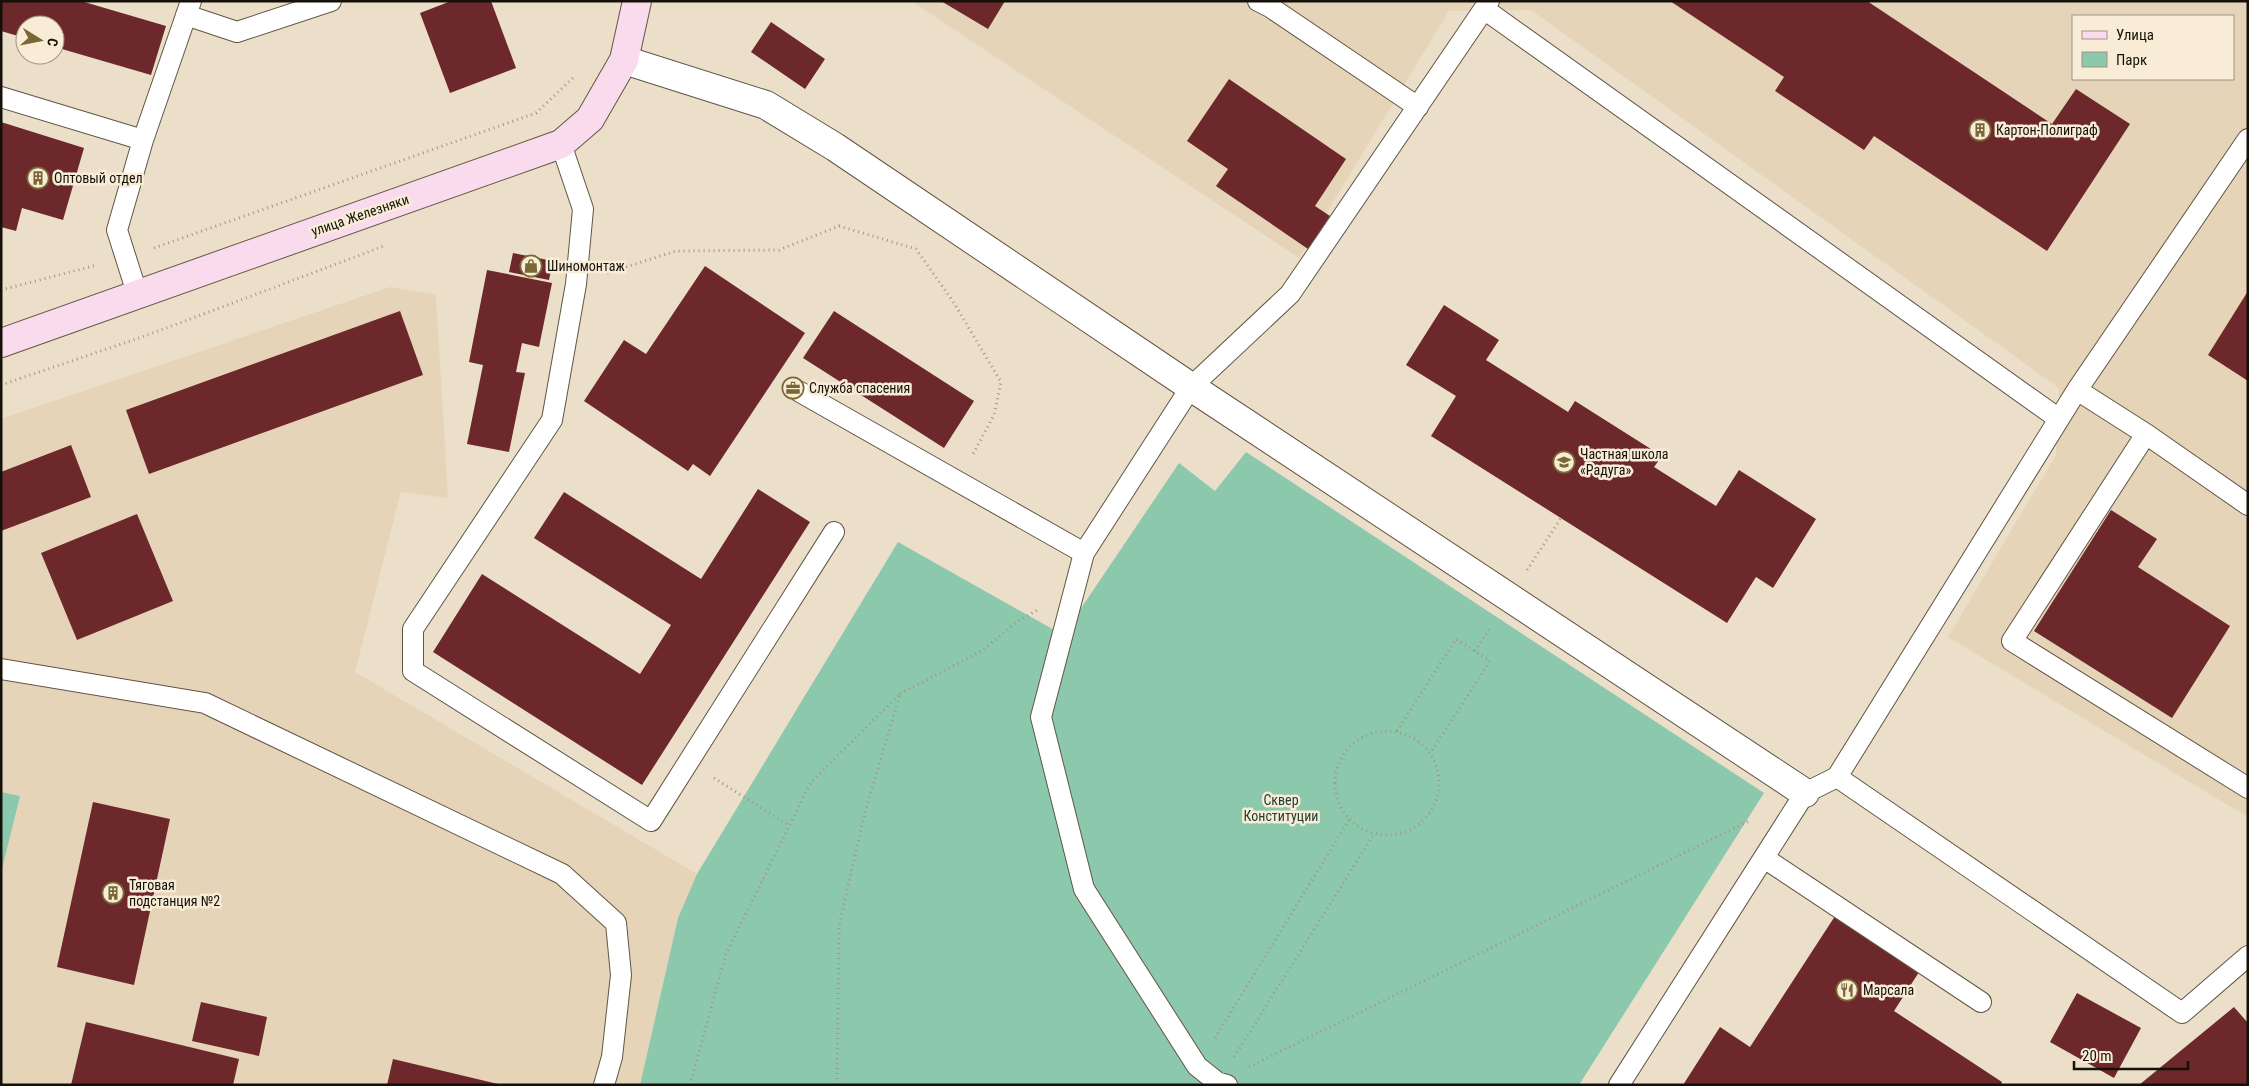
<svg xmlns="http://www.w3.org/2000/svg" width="2249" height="1086" font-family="'Roboto Condensed',sans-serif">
	<rect width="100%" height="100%" fill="#ecdfca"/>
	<path fill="#e5d4b8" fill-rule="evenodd" d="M911,1H2248V817L1948,637L2056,455L2059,388L1531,10L1449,11L1299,258ZM2073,16H2233V79H2073Z
		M390,287L436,295L448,498L401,492L355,672L697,874L678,918L640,1085H1V419Z"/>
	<path fill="#8cc8ac" d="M1246,452L1764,793L1579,1085H640L678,918L697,874L898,542L1063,635L1179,463L1215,491Z
		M1,792L20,796L1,873Z"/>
	<path fill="#6c282a" d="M1,1H81L166,26L151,75L55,47V25H25V38L1,31Z
		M451,1H491L516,68L450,93L420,13Z
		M941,1H1005L988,29Z
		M1670,1H1867L2052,124L2076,89L2130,124L2047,251L1874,136L1864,150L1775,91L1784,77Z
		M771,22L825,59L805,89L751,52Z
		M1229,79L1346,159L1315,206L1330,216L1308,249L1216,186L1228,169L1187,141Z
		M1,122L84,148L63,220L22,208L16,231L1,227Z
		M513,253L553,261L549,280L509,272Z
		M705,266L805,333L710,476L693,464L688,471L584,401L624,340L646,354Z
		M487,270L552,283L539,347L522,343L516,372L525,373L509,452L467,444L483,365L469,362Z
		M2248,291V381L2208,355Z
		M1444,305L1499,340L1486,360L1568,412L1575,401L1662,456L1654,467L1716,506L1739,470L1816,519L1773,588L1756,577L1727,623L1431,436L1456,396L1406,365Z
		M400,311L423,375L149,474L126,410Z
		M834,311L974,401L944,448L803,358Z
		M71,445L91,497L1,531V472Z
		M758,489L810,522L642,785L433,652L482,574L640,674L671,625L534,538L564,492L701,579Z
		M2111,510L2157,539L2138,567L2230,626L2172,718L2034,631Z
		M137,514L173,601L77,640L41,553Z
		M93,802L170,819L134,985L57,967Z
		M1837,913L1921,969L1894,1011L2002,1082L2001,1085H1683L1720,1027L1750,1047Z
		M2077,993L2141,1028L2114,1078L2050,1042Z
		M201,1002L267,1017L259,1056L192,1041Z
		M2234,1007L2248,1023V1085H2139Z
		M86,1022L239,1059L233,1085H71Z
		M393,1059L498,1084V1085H387Z"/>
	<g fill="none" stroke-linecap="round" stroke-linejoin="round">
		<g stroke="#615644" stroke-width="22">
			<path id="lane" d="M1258,1L1270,7L1418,107
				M1489,1L1484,9L2059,419
				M186,15L237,32L331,1
				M1,97L143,140L191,1
				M561,144L583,209L576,284L552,420L413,629V671L651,821L834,532
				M137,293L117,230L143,140
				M2077,390L2248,139
				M800,392L1084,553
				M2146,434L2012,641L2248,788
				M1,669L205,703L562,874L616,923L621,975L612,1057L604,1085
				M1837,777L2182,1013L2248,956
				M1764,858L1981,1002
				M1227,1085L1217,1082L1197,1066L1084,889L1041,717L1084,553L1191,387L1290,294L1484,9
				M1619,1085L1805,793L1837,777L2077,390L2146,434L2248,505"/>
		</g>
		<g stroke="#615644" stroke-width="30">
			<path id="street" d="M624,60L766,105L835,147L1191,387L1805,793"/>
		</g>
		<g stroke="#615644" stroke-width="30">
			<path id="secondary" d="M1,343L561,144L590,119L624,60L637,1"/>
		</g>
		<path stroke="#a09686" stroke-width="3" stroke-dasharray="1 4" stroke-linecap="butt" d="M154,248L536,113L573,78
			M607,273L676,251L779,250L839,226L916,249L954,303L1001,382L994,415L972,456
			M1,290L97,265
			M1,385L145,336L384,246
			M1527,570L1561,518
			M1475,651L1491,626
			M900,694L983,650L1015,623L1037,610
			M1335 783a52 52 0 1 1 104 0a52 52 0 1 1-104 0Z
			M1397,731L1456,639L1490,661L1431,752
			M714,778L790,826
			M1215,1038L1349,820
			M1234,1057L1374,834
			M1249,1067L1751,820
			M690,1085L726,954L811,782L900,694L865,812L839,926L837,1085"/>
		<use href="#lane" stroke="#fff" stroke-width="20"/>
		<use href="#street" stroke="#fff" stroke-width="28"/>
		<use href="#secondary" stroke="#fadbee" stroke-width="28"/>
	</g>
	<defs>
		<g id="building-ring" transform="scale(1.125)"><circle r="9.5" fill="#f9ecd7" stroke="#796736" stroke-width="1.5"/><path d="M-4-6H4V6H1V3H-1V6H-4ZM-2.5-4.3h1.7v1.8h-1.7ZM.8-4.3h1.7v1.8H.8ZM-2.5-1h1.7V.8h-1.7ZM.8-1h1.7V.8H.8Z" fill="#796736"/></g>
		<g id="shop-ring" transform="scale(1.125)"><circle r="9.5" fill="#f9ecd7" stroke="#796736" stroke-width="1.5"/><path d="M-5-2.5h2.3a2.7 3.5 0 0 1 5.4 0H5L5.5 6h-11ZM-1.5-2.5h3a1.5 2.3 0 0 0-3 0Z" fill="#796736"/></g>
		<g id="office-ring" transform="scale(1.125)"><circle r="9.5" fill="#f9ecd7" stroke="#796736" stroke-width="1.5"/><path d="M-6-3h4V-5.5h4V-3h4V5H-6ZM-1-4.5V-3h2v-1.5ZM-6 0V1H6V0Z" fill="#796736"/></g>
		<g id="school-ring" transform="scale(1.125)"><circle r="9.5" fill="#f9ecd7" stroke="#796736" stroke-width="1.5"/><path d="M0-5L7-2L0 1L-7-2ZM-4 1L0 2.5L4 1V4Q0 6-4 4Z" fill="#796736"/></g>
		<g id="restaurant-ring" transform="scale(1.125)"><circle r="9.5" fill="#f9ecd7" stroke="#796736" stroke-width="1.5"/><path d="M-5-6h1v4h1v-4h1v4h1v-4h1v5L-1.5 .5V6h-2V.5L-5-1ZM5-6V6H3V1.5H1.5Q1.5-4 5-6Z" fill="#796736"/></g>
	</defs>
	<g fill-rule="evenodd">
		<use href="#building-ring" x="1980" y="130"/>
		<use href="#building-ring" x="38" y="178"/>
		<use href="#shop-ring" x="531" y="266"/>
		<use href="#office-ring" x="793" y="388"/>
		<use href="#school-ring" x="1564" y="462"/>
		<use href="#building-ring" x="113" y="893"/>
		<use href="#restaurant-ring" x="1847" y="990"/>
	</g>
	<g text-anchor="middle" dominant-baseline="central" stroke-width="5" stroke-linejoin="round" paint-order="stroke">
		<g font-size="14" fill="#151109" stroke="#f9ecd7" text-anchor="start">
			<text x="1996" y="130">Картон-Полиграф</text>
			<text x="54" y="178">Оптовый отдел</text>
			<text x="547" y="266">Шиномонтаж</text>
			<text x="809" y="388">Служба спасения</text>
			<text x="1580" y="454">Частная школа<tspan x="1580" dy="16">«Радуга»</tspan></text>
			<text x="129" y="885">Тяговая<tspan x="129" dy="16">подстанция №2</tspan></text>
			<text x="1863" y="990">Марсала</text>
		</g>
		<g font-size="14" fill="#151109" stroke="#f9ecd7">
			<text transform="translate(360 215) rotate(-19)">улица Железняки</text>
		</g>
		<g font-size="14" fill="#1c4131" stroke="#f9ecd7">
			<text x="1281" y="800">Сквер<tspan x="1281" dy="16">Конституции</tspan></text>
		</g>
	</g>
	<rect width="2249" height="1086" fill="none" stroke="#151109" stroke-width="5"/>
	<rect x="2072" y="15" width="162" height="65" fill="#f9ecd7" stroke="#9e9485"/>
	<rect x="2082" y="31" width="25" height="8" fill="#fadbee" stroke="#9e9485"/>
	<text x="2116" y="40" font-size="15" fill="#151109">Улица</text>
	<rect x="2082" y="52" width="25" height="15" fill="#8cc8ac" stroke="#9e9485"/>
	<text x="2116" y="65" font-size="15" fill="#151109">Парк</text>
	<g transform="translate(40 40) rotate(100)"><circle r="24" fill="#f9ecd7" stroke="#9e9485"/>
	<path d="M0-4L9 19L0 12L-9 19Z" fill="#796736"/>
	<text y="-8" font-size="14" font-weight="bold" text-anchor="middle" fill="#151109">С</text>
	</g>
	<path d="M2074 1061v8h114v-8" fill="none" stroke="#151109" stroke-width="2.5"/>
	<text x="2082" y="1061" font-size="15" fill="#151109" stroke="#f9ecd7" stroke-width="4" paint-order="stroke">20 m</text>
</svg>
